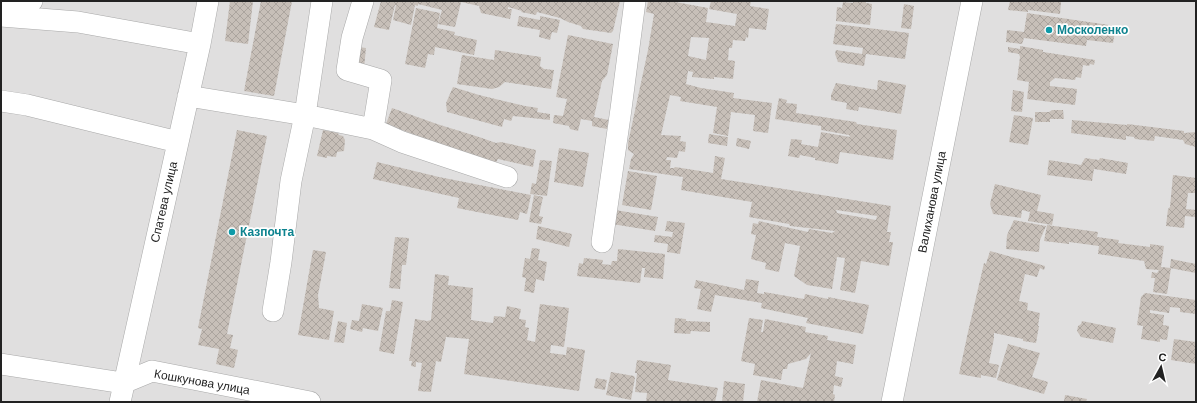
<svg xmlns="http://www.w3.org/2000/svg" width="1197" height="403" font-family="'DM Sans',sans-serif">
	<defs>
		<pattern id="building-cross-hatch" width="8" height="8" patternUnits="userSpaceOnUse"><rect width="8" height="8" fill="#c7bfb8"/><path d="M0 0l8 8M0 8l8-8" fill="none" stroke="#aba49e"/></pattern>
	</defs>
	<rect width="100%" height="100%" fill="#f2efe9"/>
	<path fill="#e0dfdf" d="M1,1H1196V402H1Z"/>
	<path fill="url(#building-cross-hatch)" fill-rule="evenodd" d="M230,1H253L248,44L225,41Z
		M261,1H292L274,96L244,91Z
		M381,1H620L613,31L611,33L583,29L581,26L568,22L560,18L537,12L536,15L521,12L522,11L508,7V9H512L510,19L481,13L479,6L461,2L455,27L438,24L442,10L418,4V6L415,5L411,25L393,20L396,5H395L389,30L374,27Z
		M648,1H670L708,8L706,22L735,26L737,14L709,9L711,1H751L750,6L769,9L766,30L749,28L748,38L746,37L745,41L733,40L732,48H729L728,60L735,61L733,79L714,77V79L692,77L693,72L688,71L686,84L701,88L734,93L733,98L772,103L768,133L753,131L755,115L731,112L728,136L713,133L717,107L680,101L681,97L670,95L661,135L681,136L680,141L686,142L685,152L679,151L677,158L667,157L666,160H671L670,168H674L675,167L713,173L715,156L725,158L721,179L891,206L887,232H891L889,242H893L889,266L861,261L855,293L840,290L845,258L837,257L832,289L807,285L794,276L800,246L785,243L779,272L765,269L766,263L751,259L756,235L751,234L753,223L758,224L759,221L808,232L809,229L832,233L835,231L790,226L789,224L749,217L752,202L681,190L683,177L629,169L631,159L634,154L628,150V143L648,50L654,14L646,12ZM691,37L709,38L706,60L688,56ZM836,210L877,216L876,220L837,213Z
		M853,1H866V3L872,4L870,25L836,21L837,7L842,8L843,2L853,3Z
		M1010,1H1050L1061,2L1060,14L1028,10V12L1008,10Z
		M904,4L914,6L911,29L901,28Z
		M416,8L440,13L437,28L455,32L454,35L477,40L474,55L435,47L434,55L428,54L425,68L405,64Z
		M1027,13L1116,26L1113,43L1087,40L1086,46L1024,38L1022,44L1006,42L1007,30L1024,32Z
		M519,16L540,20V16L560,20L557,33L552,32L550,40L539,37L540,30L517,26Z
		M836,24L909,33L905,59L866,54L864,66L838,62L835,54L836,50L862,54L863,48L833,44Z
		M568,35L613,44L607,75L602,81L594,117L609,120L607,129L592,126V121L581,119L578,131L570,129L569,126L553,123L554,115L563,116L567,99L556,97Z
		M1020,46L1043,50V52L1095,60L1094,65L1090,64L1089,66L1083,65L1081,78L1076,77L1075,80L1055,78L1050,82V86L1077,89L1075,105L1027,99L1029,82L1017,80L1020,57L1019,54L1008,52V47L1020,49Z
		M359,47L366,48L364,68L356,67Z
		M495,50L541,57L540,66L544,69L554,70L551,89L505,82L499,87L492,89L457,84L462,55L494,60Z
		M878,80L906,85L901,114L859,107L858,111L846,109L847,103L831,100V95L836,83L877,90Z
		M453,87L479,95L525,106L538,108L537,112L550,114V120L513,116L511,121L504,119L502,127L447,112L446,103Z
		M1013,90L1024,92L1022,112L1011,111Z
		M779,98L787,100L786,103L797,104L796,113L856,122L857,124L897,130L893,160L840,152L838,164L815,160V158L800,155L799,158L788,156L791,139L802,140L801,144L818,147L821,132L850,137L849,135L821,130V126L775,119Z
		M392,108L437,124L479,137L496,143L501,142L536,150L533,167L498,159L495,164L436,147L431,141L386,124Z
		M1052,110H1063L1064,119H1050V122H1035V112H1049Z
		M1014,115L1033,118L1028,145L1009,142Z
		M1072,120L1127,125V124L1184,131V133L1196,132V147L1185,144L1183,140L1155,136L1154,141L1135,139L1134,137L1126,136V140L1071,133Z
		M237,130L267,136L227,334L233,335L230,348L238,350L234,368L216,364L219,349L198,345L202,329L198,328Z
		M323,130L338,133L339,135L343,136L345,140L344,151L337,152L336,157L327,156V158L317,156Z
		M709,134L728,137L727,146L708,143Z
		M737,138L751,141L749,149L736,146Z
		M559,148L589,153L583,187L554,182Z
		M1085,158L1099,160L1100,158L1128,163L1126,174L1094,169L1092,181L1047,175L1049,160L1081,165Z
		M540,160L552,161L547,196L530,194L532,183L536,184Z
		M377,162L439,177L531,195L527,214L520,212L518,220L457,208L459,198L373,179Z
		M628,171L657,176L651,210L622,205Z
		M1173,175L1196,178V193H1188L1186,209L1196,210V217L1185,216L1184,228L1166,226L1168,209L1170,207Z
		M995,184L1041,195L1037,211L1054,214L1052,225L1028,221L1030,212L1022,210L1021,218L993,214L990,204Z
		M534,195L543,197L539,216L543,217L541,224L529,222Z
		M615,210L658,217L655,231L612,224Z
		M1014,220L1046,226L1040,240L1039,252L1006,249L1007,235Z
		M667,221L685,223L680,254L667,252L668,244L654,242L655,235L672,237L673,232L665,231Z
		M1047,225L1098,232L1097,237L1119,240L1118,243L1150,247V244L1164,246L1161,267L1171,268L1167,294L1153,292L1155,278H1151L1152,272L1157,273L1159,270L1146,269L1144,261L1098,254L1099,246L1069,242V244L1044,241Z
		M538,226L572,234L569,247L536,239Z
		M395,237L409,238L406,265H402L400,289L389,288Z
		M532,248L540,249L538,260L547,262L544,281L536,279L534,293L524,291L526,278L522,277L525,258L530,259Z
		M618,249L665,254L663,279L644,277L645,268H642L640,283L577,276L579,263L583,264L584,258L603,260L602,264L611,265L612,261H617Z
		M313,250L326,252L318,295L319,308L334,311L329,340L298,335Z
		M990,251L1045,266L1044,270L1040,268L1037,277L1025,274L1019,301L1028,303L1027,310L1040,313L1038,326H1039L1036,343L1023,341V339L994,333V338L989,363L999,365L996,378L981,375V378L959,374L968,332L984,263L986,264Z
		M1171,259L1196,264V273L1170,268Z
		M435,274L449,276L448,285L473,288L471,320L493,323L494,316L505,317L507,306L521,309L519,319L526,320L525,327L529,328L527,340L535,342L540,304L569,308L564,347L551,345L550,353L566,355L567,347L585,350L579,391L464,374L469,339L446,337L441,362L436,361L431,392L418,391L422,363L416,362V367L411,366L412,361H409L415,319L427,321L431,320Z
		M746,279L759,281L757,293L764,294V292L804,299L805,294L828,299V297L869,305L863,334L806,323L808,318L761,308L762,303L715,295L711,312L697,309L701,289L694,288L696,280L744,290Z
		M1145,293L1196,300V314L1180,312V308L1170,307L1169,313L1150,310V313L1164,315L1163,325L1169,326L1167,340L1160,339V342L1141,339L1143,326L1137,325L1141,297Z
		M392,300L403,302L394,354L379,351L386,311H390Z
		M362,304L383,308L378,331L363,328L362,332L350,329L352,320L359,321Z
		M675,318L686,319V321L710,322V332L691,331L690,334L674,333Z
		M749,318L763,320L761,332H763L765,319L806,327L805,332L828,336L827,340L856,345L853,364L837,361L835,376L843,378L841,387L834,385L833,394L835,395L834,402H757L761,380L803,388L811,353L806,359L788,364L787,369H783L781,380L753,375L755,364L741,361Z
		M338,321L347,323L344,343L334,342Z
		M1082,321L1116,328L1113,343L1081,337L1077,331L1078,326L1081,324Z
		M1174,339L1196,342V364L1171,360Z
		M1008,344L1040,353L1032,377L1048,382L1044,394L997,380Z
		M637,360L671,365L668,380L718,388L715,402H646L647,393L635,392L637,373H635Z
		M611,372L634,376L635,378L631,400L606,395Z
		M596,378L607,380L605,390L594,388Z
		M724,381L745,384L743,402H722Z
		M1065,395L1087,399L1086,402H1064Z"/>
	<g fill="none" stroke-linecap="round" stroke-linejoin="round">
		<g stroke="#a9a9a9" stroke-width="22">
			<path id="minor" d="M1,12L20,8L32,1
				M1,16L78,22L200,44
				M188,96L305,115L322,1
				M1,101L27,105L178,142
				M373,129L402,142L507,177
				M602,242L621,109L635,1
				M273,311L281,262L291,181L305,115L373,129L381,80L347,70L352,38L363,1
				M1,364L123,383L152,371L310,402
				M120,402L200,44L208,1
				M892,402L972,1"/>
		</g>
		<use href="#minor" stroke="#fff" stroke-width="21"/>
	</g>
	<g fill="#0f9aa8" stroke="#fff" stroke-width="1.5">
		<circle cx="1049" cy="30" r="4"/>
		<circle cx="232" cy="232" r="4"/>
	</g>
	<g text-anchor="middle" dominant-baseline="central" stroke-width="3.5" stroke-linejoin="round" paint-order="stroke">
		<g font-size="12" font-weight="bold" fill="#0d838f" stroke="#fff" text-anchor="start">
			<text x="1057" y="30">Москоленко</text>
			<text x="240" y="232">Казпочта</text>
		</g>
		<g font-size="12" fill="#222" stroke="#fff">
			<text transform="translate(164 202) rotate(-77)">Спатева улица</text>
			<text transform="translate(932 202) rotate(-79)">Валиханова улица</text>
			<text transform="translate(202 382) rotate(10)">Кошкунова улица</text>
		</g>
	</g>
	<rect width="1197" height="403" fill="none" stroke="#222222" stroke-width="4"/>
	<g transform="translate(1161 367) rotate(8)" stroke="#ffffff" stroke-width="3" paint-order="stroke">
	<path d="M0-3L7 15L0 10L-7 15Z" fill="#222222"/>
	<text y="-6" font-size="11" font-weight="bold" text-anchor="middle" fill="#222222">С</text>
	</g>
</svg>
